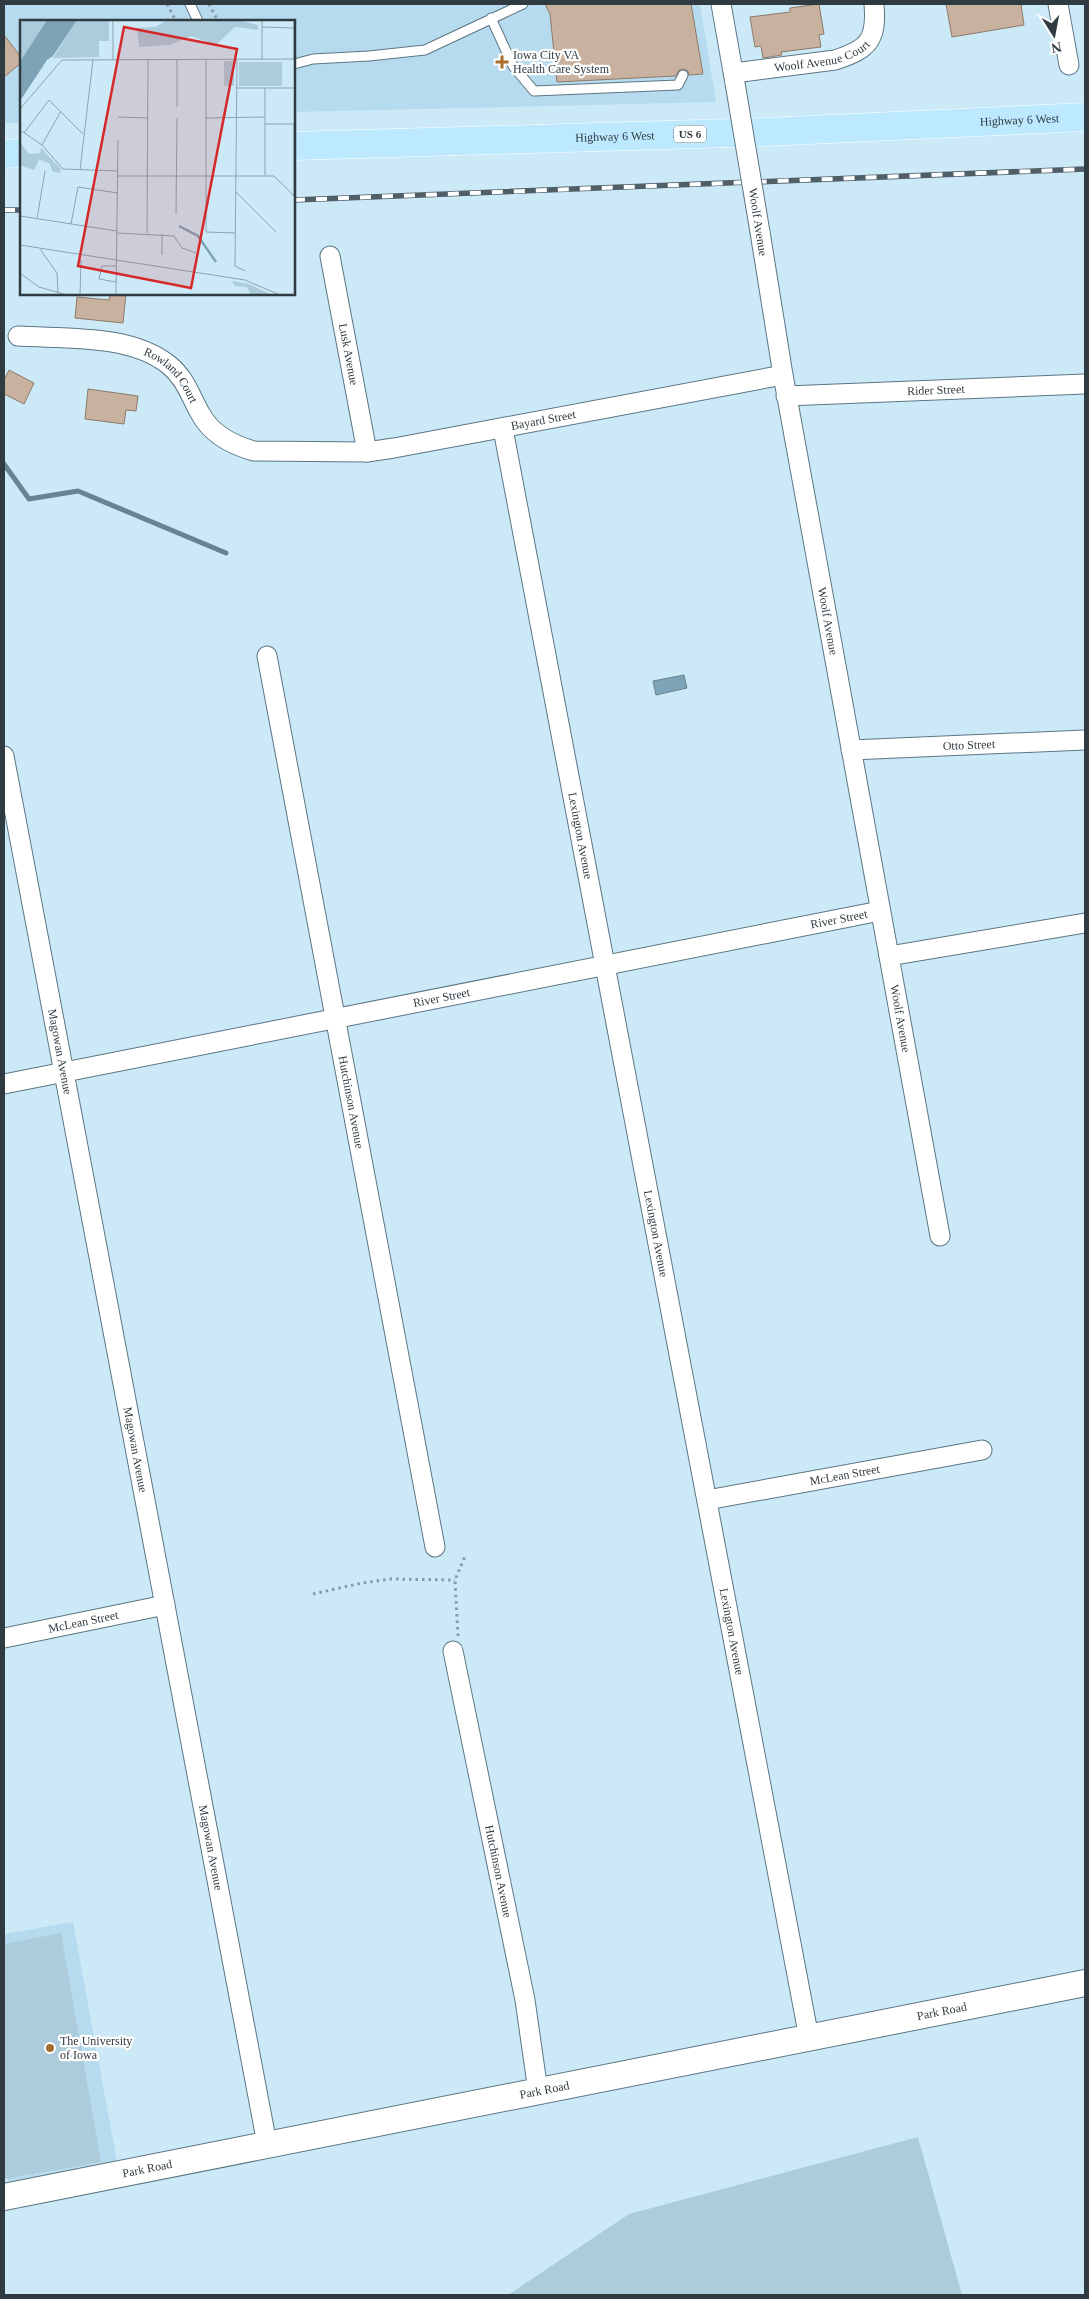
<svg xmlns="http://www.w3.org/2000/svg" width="1089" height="2299" font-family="'Times New Roman',serif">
	<rect width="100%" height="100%" fill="#cce9f8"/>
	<path fill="#b7dbee" d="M4,4H700L716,102L294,112V21H21V123H4Z
		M73,1922L117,2162L8,2182L4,2164V1934Z"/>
	<path fill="#acccdc" d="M61,1933L101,2162L4,2179V1944Z
		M918,2137L962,2295H508L629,2214Z"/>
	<path fill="#7ea3b6" stroke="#678493" d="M684,675L687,688L656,695L653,681Z"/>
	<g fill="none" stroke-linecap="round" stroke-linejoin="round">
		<path stroke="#678493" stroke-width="5" d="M4,464L29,499L78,491L226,553"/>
	</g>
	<path fill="#c8b29f" stroke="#8d7967" d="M545,4H691L703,74L689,75L688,71L683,69L679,70L676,76L557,82L550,14Z
		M819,4L824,34L819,35L821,47L781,52L782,55L763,58L761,46L755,47L750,17L790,12V8Z
		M946,4H1021L1024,25L952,37Z
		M4,35L21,57V63L4,77Z
		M110,294H126L123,323L75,318L77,297L109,300Z
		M9,370L34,383L24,404L4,394V380Z
		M88,389L138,396L136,411L126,410L124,424L85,419Z"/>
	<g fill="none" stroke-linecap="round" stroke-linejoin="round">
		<g stroke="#5c7683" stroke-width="11">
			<path id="lane" d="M190,4L198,21
				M491,18L513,66L534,91L678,85L683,75
				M294,64L313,59L369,56L425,50L523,4"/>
		</g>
		<g stroke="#5c7683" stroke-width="21">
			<g id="street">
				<path d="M721,4L735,83"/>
				<path d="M1058,4L1069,65"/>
				<path id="s1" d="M734,73L835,60C869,49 877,40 874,4"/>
				<path id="s2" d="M760,232L783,375L940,1236"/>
				<path id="s3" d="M330,256L367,452"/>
				<path id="s4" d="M18,336C66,339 131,334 169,365C185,378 190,395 200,413C211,434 232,445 254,451L367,452L394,448L783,375"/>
				<path id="s5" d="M786,396L1085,384"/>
				<path id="s6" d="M503,429L809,2038"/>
				<path id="s7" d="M267,656L435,1547"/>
				<path id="s8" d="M851,750L1085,740"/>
				<path id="s9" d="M4,756L267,2144"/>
				<path d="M889,956L1085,923"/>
				<path id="s10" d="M4,1084L880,911"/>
				<path id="s11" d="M707,1500L982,1450"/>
				<path id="s12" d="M4,1638L165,1605"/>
				<path id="s13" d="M453,1651L525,2000L538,2091"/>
			</g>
		</g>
		<g stroke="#5c7683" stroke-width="28">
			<g id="secondary">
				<path id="s14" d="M4,2197L1085,1983"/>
			</g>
		</g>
		<g stroke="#fff" stroke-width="29">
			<g id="primary">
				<path id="s15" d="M294,146L765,132L1085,117"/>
				<path d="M4,154L21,153"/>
			</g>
		</g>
		<path stroke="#869ba6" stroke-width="3" stroke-dasharray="2.5 4" stroke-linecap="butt" d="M167,4L176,21
			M209,4L218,21
			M313,1594L362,1583L391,1579L455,1580
			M458,1636L455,1580L466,1554"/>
		<use href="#lane" stroke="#fff" stroke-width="9"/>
		<use href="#street" stroke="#fff" stroke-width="19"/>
		<use href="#secondary" stroke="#fff" stroke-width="26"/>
		<use href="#primary" stroke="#bde9ff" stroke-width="28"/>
		<g stroke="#505f67" stroke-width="5.5">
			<path id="rail" d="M294,200L1085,169
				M4,210H21"/>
		</g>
		<use href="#rail" stroke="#fff" stroke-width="4" stroke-dasharray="11" stroke-linecap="butt"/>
		<g stroke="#5c7683" stroke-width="21" stroke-linecap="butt">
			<path id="street-bridge" d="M735,83L760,232"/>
		</g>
		<use href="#street-bridge" stroke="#fff" stroke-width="19"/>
	</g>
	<g fill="#a76d2d" stroke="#fff" stroke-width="2">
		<path d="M499.5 54.5h5v5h5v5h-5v5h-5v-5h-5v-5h5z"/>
		<circle cx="50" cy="2048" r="5"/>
	</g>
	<g text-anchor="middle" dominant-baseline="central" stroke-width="4.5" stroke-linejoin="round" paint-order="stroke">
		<rect fill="#fff" stroke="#6e767a" stroke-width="1" x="674" y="125.5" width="32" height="17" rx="4"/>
		<g font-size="11" font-weight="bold" fill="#303b41">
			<text x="690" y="134">US 6</text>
		</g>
		<g font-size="12" fill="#303b41" stroke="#fff">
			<text stroke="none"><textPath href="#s1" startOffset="90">Woolf Avenue Court</textPath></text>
			<text stroke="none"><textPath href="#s15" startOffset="726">Highway 6 West</textPath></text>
			<text stroke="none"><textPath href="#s15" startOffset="321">Highway 6 West</textPath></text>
			<text transform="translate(758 222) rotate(81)">Woolf Avenue</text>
			<text stroke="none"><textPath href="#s3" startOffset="100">Lusk Avenue</textPath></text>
			<text stroke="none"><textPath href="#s4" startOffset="165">Rowland Court</textPath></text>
			<text stroke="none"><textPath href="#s5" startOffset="150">Rider Street</textPath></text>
			<text stroke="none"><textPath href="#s4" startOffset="574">Bayard Street</textPath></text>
			<text stroke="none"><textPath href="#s2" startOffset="395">Woolf Avenue</textPath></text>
			<text stroke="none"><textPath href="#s8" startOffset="118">Otto Street</textPath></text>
			<text stroke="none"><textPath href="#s6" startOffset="414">Lexington Avenue</textPath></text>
			<text stroke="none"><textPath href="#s10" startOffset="851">River Street</textPath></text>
			<text stroke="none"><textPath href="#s10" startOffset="446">River Street</textPath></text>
			<text stroke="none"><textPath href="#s2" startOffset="799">Woolf Avenue</textPath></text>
			<text stroke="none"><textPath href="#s9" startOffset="301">Magowan Avenue</textPath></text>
			<text stroke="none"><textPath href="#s7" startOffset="454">Hutchinson Avenue</textPath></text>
			<text stroke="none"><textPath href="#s6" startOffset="819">Lexington Avenue</textPath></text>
			<text stroke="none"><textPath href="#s9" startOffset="706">Magowan Avenue</textPath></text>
			<text stroke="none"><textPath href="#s11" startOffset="140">McLean Street</textPath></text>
			<text stroke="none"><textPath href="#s12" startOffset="81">McLean Street</textPath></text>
			<text stroke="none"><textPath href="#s6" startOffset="1224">Lexington Avenue</textPath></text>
			<text stroke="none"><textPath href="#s9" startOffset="1111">Magowan Avenue</textPath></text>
			<text stroke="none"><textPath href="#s13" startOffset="225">Hutchinson Avenue</textPath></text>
			<text stroke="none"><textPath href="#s14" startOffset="956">Park Road</textPath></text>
			<text stroke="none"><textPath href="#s14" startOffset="551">Park Road</textPath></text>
			<text stroke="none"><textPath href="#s14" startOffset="146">Park Road</textPath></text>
		</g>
		<g font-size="12" fill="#303b41" stroke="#fff" text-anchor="start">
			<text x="513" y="55">Iowa City VA<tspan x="513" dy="14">Health Care System</tspan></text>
			<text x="60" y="2041">The University<tspan x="60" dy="14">of Iowa</tspan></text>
		</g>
	</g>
	<g transform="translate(20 20)">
		<rect width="275" height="275" fill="#cce9f8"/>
		<path d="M0,0H26L0,43ZM57,0H89V21H79V37L33,38ZM148,0H219L238,5V10L215,7L196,25L171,16L150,25L119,27L117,8L135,7ZM204,41H214V66H204ZM219,42H262V66H219ZM0,122L9,134L20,133L21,128L41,149L40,153L32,151L30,144L24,141L19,140L14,150L0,145ZM212,261L229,264L252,275H231L227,267L215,266Z" fill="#acccdc"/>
		<path d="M57,0L33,36L27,40L0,81V42L26,1Z" fill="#7ea3b6"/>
		<path fill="none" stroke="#7ea3b6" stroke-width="2.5" d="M159,206L178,216L196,242"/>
		<path fill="none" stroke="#8ea3af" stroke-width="1" d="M242,7L274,8M242,39V0M274,39V0M93,40V0M186,40V212L215,213M217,40L215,246L225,251M216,68H275M157,87V40M0,89L42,40L275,39M98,97L128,98M186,98L245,97M245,104H274M0,110L22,125L43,149L98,151M4,113L29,80L63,114M22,125L41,91M60,150L73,40M245,155V68M98,156H254L275,177M216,172L256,212M274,175V104M156,194L157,98M0,196L97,211M17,199L25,151M51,204L58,167L98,173M97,213L154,216L162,228L176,233M127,213L128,40M0,225L225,260L260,275M20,229L37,253L38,273M142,235V214M0,253L19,267L47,275M96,262L79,259L82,246H96M60,275L61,240M96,275L98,120"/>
		<path fill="#d62828" fill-opacity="0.15" stroke="#d62828" stroke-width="2.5" d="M104,7L217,29L171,268L58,246Z"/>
		<rect width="275" height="275" fill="none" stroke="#303b41" stroke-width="2.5"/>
	</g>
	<rect width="1089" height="2299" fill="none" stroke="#303b41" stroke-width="10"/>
	<g transform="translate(1054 35) rotate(169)" stroke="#ffffff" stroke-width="4" paint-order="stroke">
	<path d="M0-4L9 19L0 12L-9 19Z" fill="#303b41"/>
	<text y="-8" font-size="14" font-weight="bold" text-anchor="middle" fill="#303b41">N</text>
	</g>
</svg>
